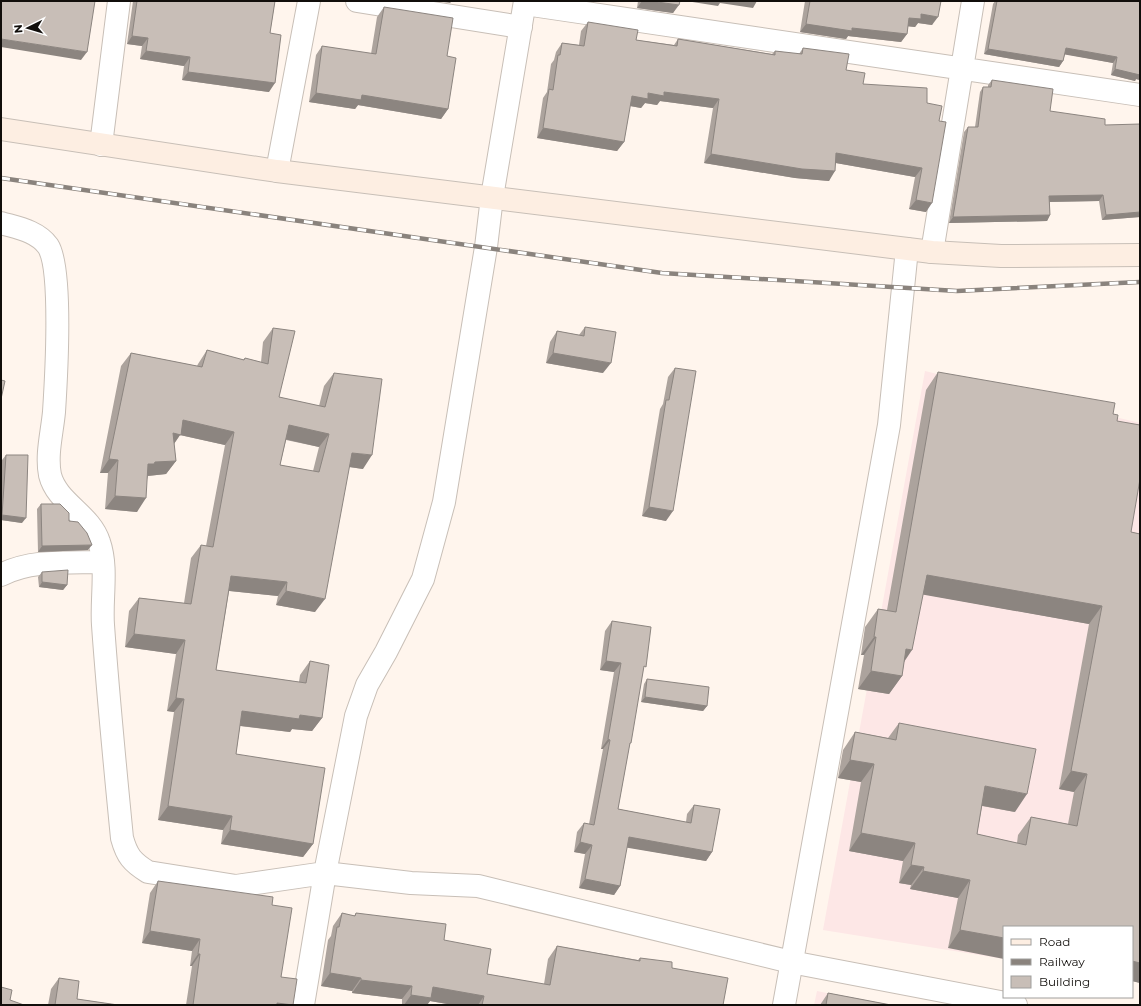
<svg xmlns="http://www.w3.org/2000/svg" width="1141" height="1006" font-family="Montserrat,sans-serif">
	<rect width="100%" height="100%" fill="#fff5ed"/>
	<path fill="#fde7e6" d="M925,371L1140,423V981L1132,927H1004V959L823,930Z
		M817,991L884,1005H814Z"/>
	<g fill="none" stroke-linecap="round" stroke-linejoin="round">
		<g stroke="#c8bfb7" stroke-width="24">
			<path id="street" d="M357,1L521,27
				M525,4L1140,95
				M101,145L119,1
				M277,171L309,1
				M1,223C18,228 37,231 48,246C63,269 56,381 54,412C52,433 46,455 50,475C57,503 90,514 99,542C108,568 101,598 103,625C108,696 115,767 122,838C127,856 132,862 148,872L236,886L325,873L411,883L478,886L791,962L1016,1005
				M932,252L973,1
				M1,575C31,559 70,563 103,562
				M303,1005L325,873L356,716L367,685L386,652L423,579L444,502L486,247L492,197L525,1
				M784,1005L889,425L907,249"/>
		</g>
		<g stroke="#c8bfb7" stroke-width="24">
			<path id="secondary" d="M1,129L277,171L932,252L1001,256L1140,255"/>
		</g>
		<use href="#street" stroke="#fff" stroke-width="22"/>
		<use href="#secondary" stroke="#fdeee2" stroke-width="22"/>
		<g stroke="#8a837d" stroke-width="4.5">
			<path id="rail" d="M1,178L662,273L957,291L1140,282"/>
		</g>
		<use href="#rail" stroke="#fff" stroke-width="3" stroke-dasharray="9" stroke-linecap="butt"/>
	</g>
	<path fill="#aca39d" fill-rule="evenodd" d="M133,1H275L270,33L269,92L182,80L184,66L140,59L142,46L127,44Z
		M638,1H680L673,13L637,8Z
		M805,1H941L932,25L918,23L915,27L908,26L907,34L901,42L848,36L846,39L800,32Z
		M995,1H1140V80L1136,79L1135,81L1111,75L1113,63L1065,54L1063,61L1059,67L984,54L993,4Z
		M384,7L447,56L448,109L441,119L358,105L355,109L309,102L316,55L322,46L371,54L377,17Z
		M588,22L636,40L674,45L678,39L772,54L775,51L799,54L803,48L846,70L863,84L927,103L939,121L926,212L909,209L915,177L836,163L829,181L795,178L704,163L713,108L660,101L657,105L645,103L641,108L630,106L624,142L617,151L537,138L543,98L547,92L551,64L554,60L556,52L562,43L579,45L581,31Z
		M992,80L1050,111L1105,125L1140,217L1102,220L1099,201L1050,202V215L1047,221L949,223L964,132L968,127H975L980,92L983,87H988V85Z
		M585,327L603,373L546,363L550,342L557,331L579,335Z
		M273,328L279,397L319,406L324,386L334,373L363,469L349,467L315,612L276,605L278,596L229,591L216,670L299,682L300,675L310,661L322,718L312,731L292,729L290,732L240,726L236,754L313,844L303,857L221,844L223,830L158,820L174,712L167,711L176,654L125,647L129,611L139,598L184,603L191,558L201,545L206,546L225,445L180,435L174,444L176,461L166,474L148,476L137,512L105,509L108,473H100L121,366L131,353L197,366L198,364L207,350L243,360L245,358L261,362L263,342ZM286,440L319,447L313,471L280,465Z
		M675,368L666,521L642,516L660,409L663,404L668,377Z
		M938,372L1113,414L1117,421L1131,532L1140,534V983L1132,981V927L948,948L958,898L910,889L911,885L899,883L903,861L849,851L861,782L838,778L843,750L855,732L888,738L899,723L1015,812L982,806L977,834L1017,843L1018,835L1031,817L1068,824L1074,792L1059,789L1089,624L923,594L904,662L902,676L889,694L858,689L864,655H861L865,627L878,609L887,610L926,390Z
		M6,455L22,523L1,520V478L2,460Z
		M41,504L69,521L88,550L38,552L37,509Z
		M42,572L67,585L63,590L39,587L38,577Z
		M612,621L643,670L618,809L686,822L687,814L694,805L712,852L706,861L627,847L620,886L614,895L579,888L585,854L574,852L577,832L584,823L589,824L603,749H601L614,672L600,670L605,631Z
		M647,679L707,706L703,711L641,702L644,684Z
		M158,881L272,905L281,977L293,1005H186L192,966H190L192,951L142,943L150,893Z
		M342,913L354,916L356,913L444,940L487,974L544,984L548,959L557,946L638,960L640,958L672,968L723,1005H453L430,1001L427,1005H402V999L352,993V991L321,986L328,940L331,936L333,926Z
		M59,978L77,999L118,1005H48L51,989Z
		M828,993L891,1005H820Z"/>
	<path fill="#8c8580" d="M437,1H452L450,3Z
		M642,1H650L679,5L673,13L637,8Z
		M686,1H757L753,8L720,3L718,6Z
		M921,14L938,17L932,25L918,23L915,27L904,26L909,18Z
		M806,24L852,28L907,34L901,42L848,36L846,39L800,32Z
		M132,36L148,38L142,46L127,44Z
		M1,39L87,52L81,60L1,47Z
		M1066,48L1117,57L1113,63L1062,54Z
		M988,49L1063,61L1059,67L984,54Z
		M146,51L190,57L184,66L140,59Z
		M1115,69L1140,73V80L1136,79L1135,81L1111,75Z
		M188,72L275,83L269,92L182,80Z
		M664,92L719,99L713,108L660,101L657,105L645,103L641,108L625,105L632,96Z
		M316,93L362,95L448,109L441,119L358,105L355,109L309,102Z
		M543,128L624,142L617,151L537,138Z
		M836,153L922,168L915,177L830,162Z
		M711,154L835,171L829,181L795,178L704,163Z
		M1103,195L1099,201L1045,202L1049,196Z
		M916,200L932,203L926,212L909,209Z
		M1140,212V217L1102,220L1106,215Z
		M1050,215L1047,221L949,223L953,217Z
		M553,353L611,363L603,373L546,363Z
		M183,420L234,432L225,445L180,435L171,448L164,447Z
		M289,425L329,434L319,447L280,438Z
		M352,453L372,455L363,469L343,466Z
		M109,459L118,460L108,473H100Z
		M176,461L166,474L147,476L148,464L155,462Z
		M115,496L146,498L137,512L105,509Z
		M649,507L673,511L666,521L642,516Z
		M2,515L26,518L22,523L1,520V516Z
		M92,545L88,550L38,552L42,546Z
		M927,575L1102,606L1089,624L914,593Z
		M231,576L287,582L278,596L221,590Z
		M42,582L67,585L63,590L39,587Z
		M286,591L325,599L315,612L276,605Z
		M134,634L185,640L176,654L125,647Z
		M874,637H876L864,655H861Z
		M906,649L912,650L900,668Z
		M606,661L621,663L614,672L600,670Z
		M871,671L902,676L889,694L858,689Z
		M645,697L707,706L703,711L641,702Z
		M176,698L184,699L174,712L167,711Z
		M242,711L300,715L322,718L312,731L292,729L290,732L233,725Z
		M608,739L610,740L603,749H601Z
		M850,760L874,764L861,782L838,778Z
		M1071,771L1087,774L1074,792L1059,789Z
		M985,786L1027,794L1015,812L973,804Z
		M168,806L232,816L223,830L158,820Z
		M230,830L313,844L303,857L221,844Z
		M861,833L915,843L903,861L849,851Z
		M629,837L712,852L706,861L623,847Z
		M580,842L592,845L585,854L574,852Z
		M911,865L924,867L911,885L899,883Z
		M923,871L970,880L958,898L910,889Z
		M585,879L620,886L614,895L579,888Z
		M960,930L1004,938V959L948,948Z
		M150,931L200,939L192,951L142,943Z
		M198,954H200L192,966H190Z
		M1132,961L1140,963V983L1132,981Z
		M330,973L361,978L352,991L321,986Z
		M361,980L412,986L402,999L352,993Z
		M433,987L484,996L478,1005H453L430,1001L427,1005H404L411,995Z
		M277,1003L293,1005H276Z"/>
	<path fill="#c8beb7" stroke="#8c8580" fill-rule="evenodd" d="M1,1H95L87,52L1,39Z
		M137,1H275L270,33L281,35L275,83L188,72L190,57L146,51L148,38L132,36Z
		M650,1H680L679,5Z
		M810,1H941L938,17L921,14V19L909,18L907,34L852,28V31L806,24Z
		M997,1H1140V75L1115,69L1117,57L1066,48L1063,61L988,49Z
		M384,7L453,18L447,56L456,58L448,109L362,95L361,100L316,93L322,46L376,54Z
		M588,22L638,30L636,40L677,46L678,39L775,55V51L802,54L803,48L849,54L846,70L865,73L863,84L927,88V103L942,106L939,121L946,122L932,203L916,200L922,168L836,153L835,171L802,169L711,154L719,99L664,92V96L648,93V99L632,96L624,142L543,128L549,89L553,90L558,55H560L562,43L584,46Z
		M992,80L1053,89L1050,111L1105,119V125L1140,124V212L1106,215L1103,195L1049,196L1050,215L953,217L968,127H978L983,87H991Z
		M585,327L616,332L611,363L553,353L557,331L584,336Z
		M273,328L295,331L279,397L325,407L334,373L382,379L372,455L352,453L325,599L286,591L287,582L231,576L216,670L306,683L310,661L329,665L322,718L300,715L299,719L242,711L236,754L325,768L313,844L230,830L232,816L168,806L184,699L176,698L185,640L134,634L139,598L191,604L201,545L213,547L234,432L183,420L181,435L173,433L176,461L155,462L154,464H148L146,498L115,496L118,460L109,459L131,353L202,367L207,350L244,360L245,358L268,364ZM289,425L329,434L319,472L280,465Z
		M675,368L696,371L673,511L649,507L666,400H669Z
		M938,372L1115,403L1113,414L1118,415L1117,421L1140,425V479L1131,532L1140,534V963L1132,961V927H1004V938L960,930L970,880L923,871L924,867L911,865L915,843L861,833L874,764L850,760L855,732L896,740L899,723L1036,749L1027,794L985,786L977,834L1026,845L1031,817L1077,826L1087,774L1071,771L1102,606L927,575L912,650L906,649L902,676L871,671L876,637H874L878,609L896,612Z
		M1,380L5,381L1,399Z
		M6,455H28L26,518L2,515Z
		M41,504H60L69,513V521L78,522L87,533L92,545L42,546Z
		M68,570L67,585L42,582V572Z
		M612,621L651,627L646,667L644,666L631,743H630L618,809L691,823L694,805L720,809L712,852L629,837L620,886L585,879L592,845L580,842L584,823L594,825L610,740L608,739L621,663L606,661Z
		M647,679L709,687L707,706L645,697Z
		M158,881L273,897L272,905L292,908L281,977L297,979L293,1005L277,1003V1005H193L200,954H198L200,939L150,931Z
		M342,913L355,916L356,913L446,924L444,940L491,949L487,974L550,985L557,946L640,961V958L672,962V968L728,978L723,1005H482L484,996L433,987L431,998L411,995L412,986L361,980V978L330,973L337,927H339Z
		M59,978L79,981L77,999L118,1005H55Z
		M1,987L12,990L10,1000L24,1005H1Z
		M828,993L891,1005H826Z"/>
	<rect width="1141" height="1006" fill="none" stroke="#110e0b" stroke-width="4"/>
	<rect x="1003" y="926" width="130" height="72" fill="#ffffff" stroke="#a09f9d"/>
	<rect x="1011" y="939" width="20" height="6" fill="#fdeee2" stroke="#a09f9d"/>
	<text x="1039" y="946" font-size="12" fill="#110e0b">Road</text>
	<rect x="1011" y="959" width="20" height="6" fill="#8a837d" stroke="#a09f9d"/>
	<text x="1039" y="966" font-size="12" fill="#110e0b">Railway</text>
	<rect x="1011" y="976" width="20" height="12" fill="#c8beb7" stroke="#a09f9d"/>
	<text x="1039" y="986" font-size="12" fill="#110e0b">Building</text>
	<g transform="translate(28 28) rotate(265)" stroke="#ffffff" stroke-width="3" paint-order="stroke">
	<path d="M0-3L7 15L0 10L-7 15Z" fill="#110e0b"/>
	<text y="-6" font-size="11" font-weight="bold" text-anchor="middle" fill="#110e0b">N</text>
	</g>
</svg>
